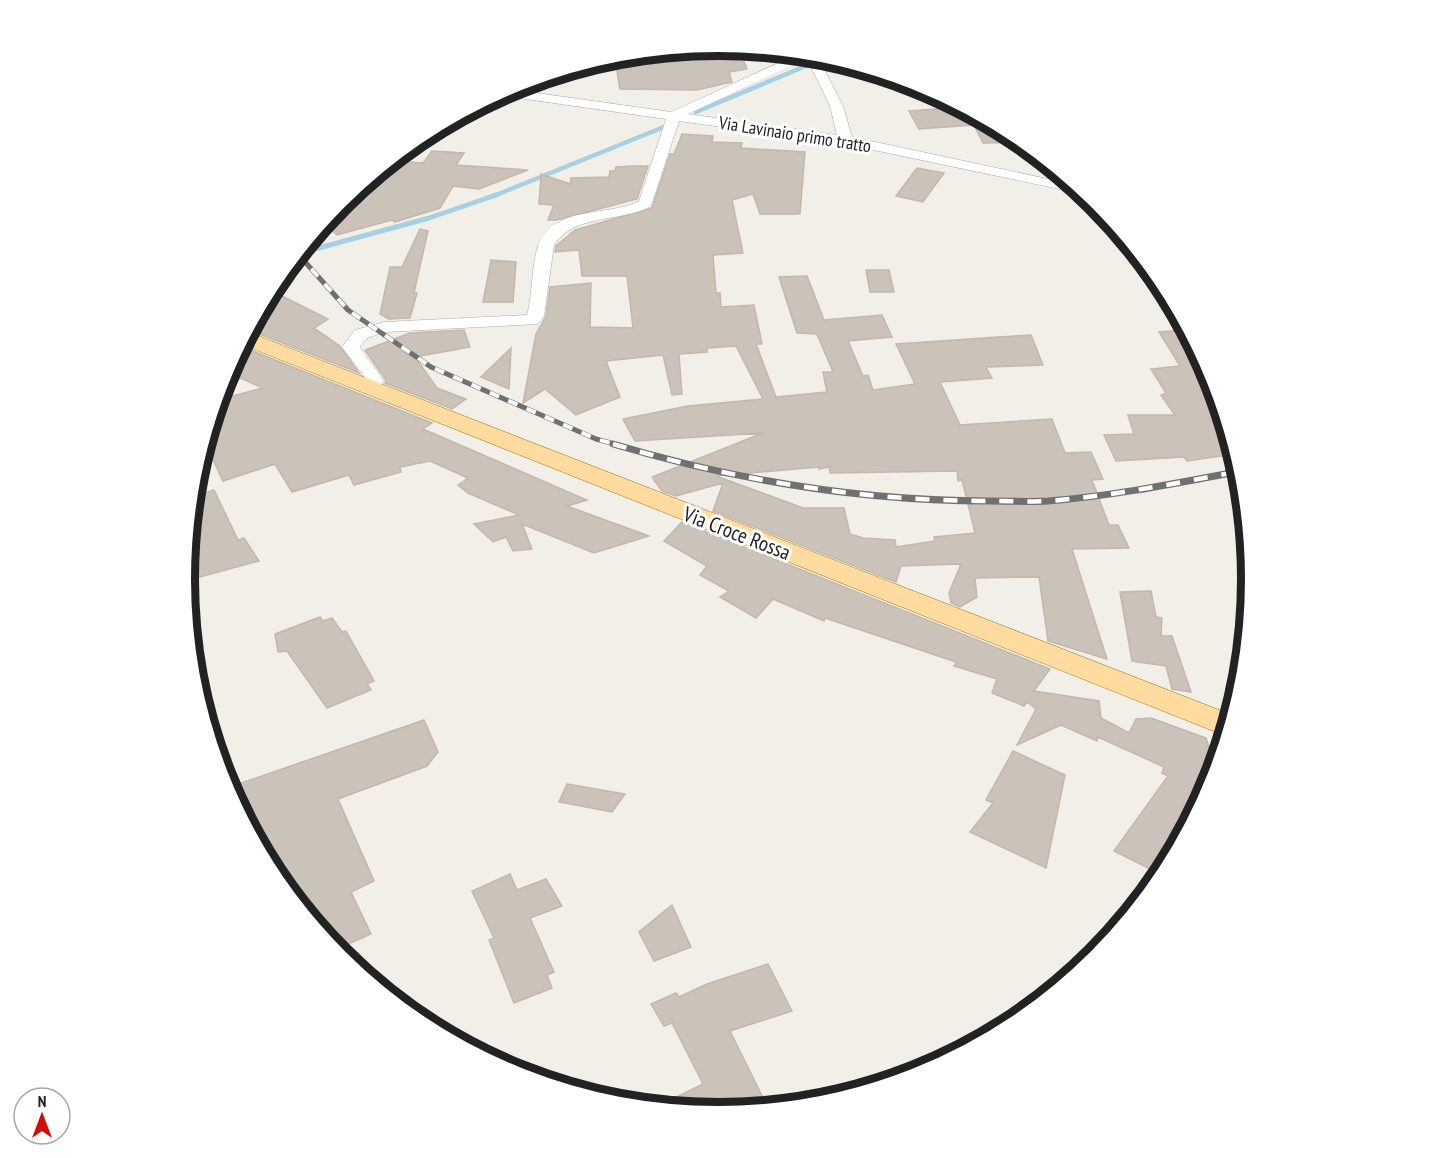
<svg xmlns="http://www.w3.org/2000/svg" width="1437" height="1158" font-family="'PT Sans Narrow',sans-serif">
	<rect width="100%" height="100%" fill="#f2efe8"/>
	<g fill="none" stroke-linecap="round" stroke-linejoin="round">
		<path stroke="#a6d1e2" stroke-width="4.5" d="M696,112L827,57
			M491,197L664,127"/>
		<path stroke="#a6d1e2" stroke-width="5" d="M297,254L429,218L496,195"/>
	</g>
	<path fill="#cbc2ba" stroke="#c5b7a9" stroke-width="1.5" fill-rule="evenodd" d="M728,46L738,47L747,69L729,72L732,82L697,90L620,89L616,65L647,63L646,57L676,56L675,49Z
		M964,107L1015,135L1024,142L983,143L974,125L919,129L909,111Z
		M682,134L713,136L712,142L742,143L741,148L805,152L800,214H760L753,194L732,200L743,253L713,255L716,293H720L721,307L754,305L762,344H756L776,397L827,392L823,372H833L817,334L797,333L779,277L807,276L824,320L882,315L892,337L848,341L863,376L868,375L873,390L915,384L896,344L1031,335L1043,365L986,367L992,378L940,382L960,425L1052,419L1065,453L1091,452L1103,479L1092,480L1109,525H1118L1129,548L1072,549L1107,659L1048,641L1039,577L975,578L977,597L960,607L951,603L949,593L961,564L901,566L896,582L713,511L723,483L676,496L662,491L652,477L763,433L635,441L623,419L688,406L763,399L736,346L707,348V352L679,354L682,394L672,395L663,355L606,361L620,397L576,415L545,389L523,403L536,334L546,316L550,287L591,283L590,327L633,328L627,276H582L579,250L555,252L556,246L575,230L652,208L670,154H674ZM819,467V469L829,467L830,473L957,471L958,481L962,480L975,533L934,537L935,541L896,547L895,540L863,538L850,534L844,508H803L716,476Z
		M432,151L464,153L456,165L528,170L479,189L453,186L440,208L395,222L392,220L337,235L323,223L341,201L358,188H362L390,161L423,163Z
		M632,166H648L637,199L557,220H548L554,205L539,204L541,174L570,184L571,178L609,177L610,171H615L616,167Z
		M917,168L944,173L923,202L896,196Z
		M420,229L428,231L414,293H417L410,318L389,319L380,314L390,267H402Z
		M491,260L516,262L513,302H483Z
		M866,270H889L894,292H870Z
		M270,290L328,319L314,328L340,346L359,373L249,330Z
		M464,330L470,347L415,357L437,388L466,399L452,409L385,383L386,380L365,350L410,333Z
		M1186,330L1212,375L1236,454L1187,461L1184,457L1116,461L1104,435L1134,434L1128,415H1175L1161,395L1166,393L1151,369L1180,366L1159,332Z
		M240,346L432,423L423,429L587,500L567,506L649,536L594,553L522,524L532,549L513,551L506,537L493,542L474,524L519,515L468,493L458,485L468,478L430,461L400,467L401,472L354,485L349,475L292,492L275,464L223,481L205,443L217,400L263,388L226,372Z
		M511,348L509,389L481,377Z
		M214,490L238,540L244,538L259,561L185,581L193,497Z
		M682,522L1050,669L1034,691L1099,701L1101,718L1129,733L1136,719L1151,718L1206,738L1216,768L1172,857L1170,855L1160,874L1114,851L1168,776L1162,773L1164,767L1098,737L1097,741L1061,725L1017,745L1036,709L1027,702L1024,706L992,693L997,679L954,666L956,662L825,618L824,621L773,599L756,618L720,597L729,591L700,575L707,566L664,541Z
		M1151,591L1156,617L1162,618L1161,636H1172L1191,692L1172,689L1166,666L1132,661L1120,592Z
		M320,617L323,621L332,618L342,632L346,631L374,681L367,684L371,690L327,708L287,651L278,652L275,634Z
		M424,720L438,752L427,766L338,799L374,881L351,892L371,934L335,950L274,875L227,788Z
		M1013,751L1065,775L1046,868L970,832L993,803L986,800Z
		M567,784L625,794L612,812L559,802Z
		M510,874L517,890L546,879L562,906L530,918L554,972L547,975L552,988L514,1003L489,940L494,938L472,891Z
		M672,905L691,947L654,961L639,932Z
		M768,964L792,1011L730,1031L768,1108L718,1113L656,1107L703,1084L672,1023L664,1026L651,1004L676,993L679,997L707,984Z"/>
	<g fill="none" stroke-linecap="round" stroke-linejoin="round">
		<g stroke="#a9a9a9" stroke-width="1">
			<path id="minor" d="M800,53L817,55L843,106L852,137L1076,185L1088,195L845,144L679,121L651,206C620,223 575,213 554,245L544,316L538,324L385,332L367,338L360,347L384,381L376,393H364L361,389L366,381L364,376L342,347L355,330L384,322L527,315C533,293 531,268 538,246C551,205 609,217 639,201L666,119L497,95L508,89L671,112ZM807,59L830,106L837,135L688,114Z"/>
		</g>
		<g stroke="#9f7300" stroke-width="1">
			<path id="major" d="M248,332L1232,715L1226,736L241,344Z"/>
		</g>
		<use href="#minor" fill="#fff" fill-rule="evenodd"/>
		<use href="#major" fill="#ffdba0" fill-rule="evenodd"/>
		<g stroke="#707070" stroke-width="5">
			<path id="rail-far1" d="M298,254L348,310L431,367L596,439L618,445"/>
		</g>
		<g stroke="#707070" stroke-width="7">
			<path id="rail" d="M613,444C734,480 862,501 989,501C1008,501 1028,502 1048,501C1113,496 1177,483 1241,471"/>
		</g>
		<use href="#rail-far1" stroke="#fff" stroke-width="4" stroke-dasharray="10" stroke-linecap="butt"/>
		<use href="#rail" stroke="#fff" stroke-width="4.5" stroke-dasharray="14" stroke-linecap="butt"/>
	</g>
	<g text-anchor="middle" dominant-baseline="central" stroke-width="6" stroke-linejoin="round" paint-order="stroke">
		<g font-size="18" fill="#222" stroke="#fff">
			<text transform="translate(795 134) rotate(9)">Via Lavinaio primo tratto</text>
		</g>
		<g font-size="21" fill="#222" stroke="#fff">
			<text transform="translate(737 533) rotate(21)">Via Croce Rossa</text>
		</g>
	</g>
	<path d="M0 0H1437V1158H0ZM195 579a523 523 0 1 1 1046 0a523 523 0 1 1-1046 0Z" fill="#fff" fill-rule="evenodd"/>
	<path fill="none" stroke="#222" stroke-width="8" d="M195 579a523 523 0 1 1 1046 0a523 523 0 1 1-1046 0Z"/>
	<g transform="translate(42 1116)"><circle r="28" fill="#ffffff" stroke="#a7a7a7" stroke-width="1.5"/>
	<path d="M0-4.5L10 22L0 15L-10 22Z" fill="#d30b00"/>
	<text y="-9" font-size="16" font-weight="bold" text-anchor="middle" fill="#222222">N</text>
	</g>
</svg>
